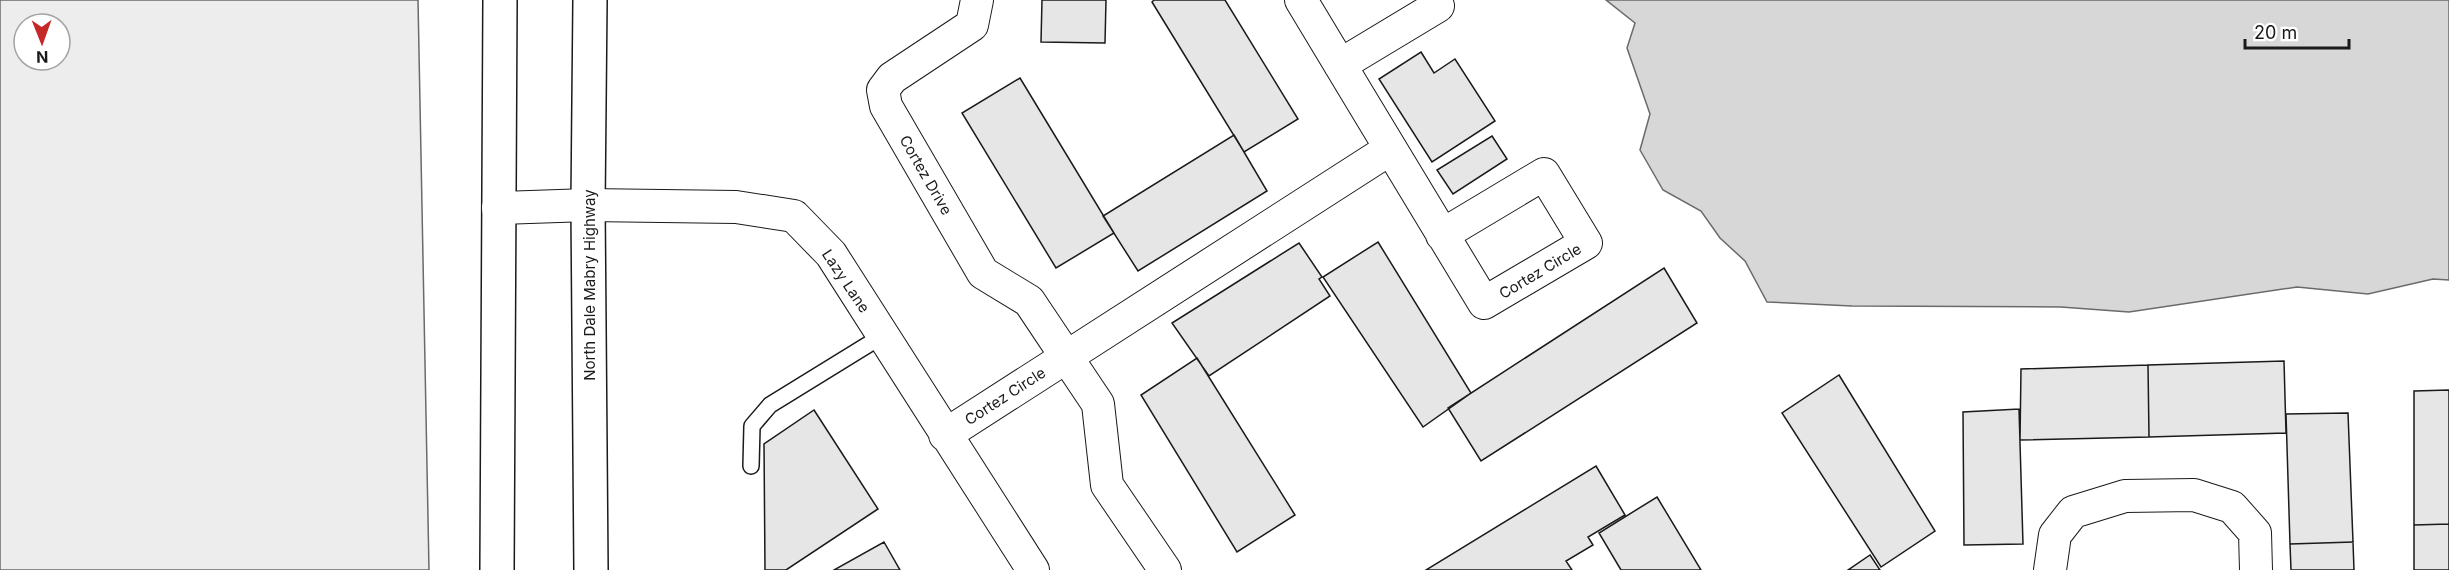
<svg xmlns="http://www.w3.org/2000/svg" width="2449" height="570" font-family="Inter,sans-serif">
	<rect width="100%" height="100%" fill="#fff"/>
	<path fill="#ededed" stroke="#6a6a6a" stroke-width="1.5" fill-rule="evenodd" d="M0,0H418L429,570H0ZM24,24H60V60H24Z"/>
	<path fill="#d7d7d7" stroke="#6a6a6a" stroke-width="1.5" d="M1606,0H2449V280L2433,279L2368,294L2297,287L2129,312L2061,307L1852,306L1767,302L1745,261L1720,238L1701,211L1663,190L1640,150L1650,114L1627,48L1635,23Z"/>
	<path fill="#e6e6e6" stroke="#1a1a1a" stroke-width="1.5" d="M1042,0H1106L1105,43L1041,42Z
		M1154,0H1225L1298,119L1244,152L1152,2Z
		M1421,52L1434,73L1455,59L1495,121L1432,162L1379,79Z
		M1020,78L1114,233L1056,268L962,113Z
		M1234,135L1267,191L1138,271L1103,216Z
		M1492,136L1507,159L1453,194L1437,170Z
		M1378,242L1471,393L1423,427L1323,277Z
		M1299,243L1322,277L1319,279L1330,296L1209,376L1172,323Z
		M1664,268L1697,323L1481,461L1448,408Z
		M1197,358L1295,515L1237,552L1141,395Z
		M2284,361L2286,433L2149,437L2148,365Z
		M2148,365L2149,437L2020,440L2021,369Z
		M1839,375L1935,531L1881,567L1782,413Z
		M2449,390V524L2414,525V391Z
		M2019,409L2023,544L1964,545L1963,412Z
		M814,410L878,509L786,570H765L764,444Z
		M2348,413L2353,542L2290,544L2286,414Z
		M1596,466L1625,515L1588,537L1593,545L1566,561L1572,570H1426Z
		M1657,497L1701,570H1621L1599,533Z
		M2449,524V570H2414V525Z
		M884,542L900,570H834Z
		M2353,542L2354,570H2291L2290,544Z
		M1870,555L1880,570H1848Z"/>
	<g fill="none" stroke-linecap="round" stroke-linejoin="round">
		<g stroke="#1a1a1a" stroke-width="18">
			<path id="lane" d="M751,466L752,426L770,405L882,336"/>
		</g>
		<g stroke="#1a1a1a" stroke-width="34">
			<path id="street" d="M977,0L972,25L892,78L883,90L886,106L983,273L1029,301L1098,404L1107,485L1165,570
				M1301,0C1362,101 1423,203 1484,303L1586,243L1544,174L1442,235
				M1340,65L1438,6L1434,0
				M498,208L588,205L736,207L794,216L831,254L1033,570
				M945,435L1390,149
				M2050,570L2055,535L2073,512L2125,496L2194,495L2232,507L2255,533L2256,570"/>
		</g>
		<g stroke="#1a1a1a" stroke-width="36">
			<path id="primary" d="M590,0L588,205L591,570
				M497,570L500,0"/>
		</g>
		<use href="#lane" stroke="#fff" stroke-width="15"/>
		<use href="#street" stroke="#fff" stroke-width="32"/>
		<use href="#primary" stroke="#fff" stroke-width="33"/>
	</g>
	<g text-anchor="middle" dominant-baseline="central" stroke-width="4.5" stroke-linejoin="round" paint-order="stroke">
		<g font-size="15" fill="#1a1a1a" stroke="#fff">
			<text transform="translate(926 175) rotate(60)">Cortez Drive</text>
			<text transform="translate(1540 271) rotate(-31)">Cortez Circle</text>
			<text transform="translate(846 281) rotate(56)">Lazy Lane</text>
			<text transform="translate(589 285) rotate(-90)">North Dale Mabry Highway</text>
			<text transform="translate(1005 396) rotate(-33)">Cortez Circle</text>
		</g>
	</g>
	<g transform="translate(42 42) rotate(179)"><circle r="28" fill="#ffffff" stroke="#a3a3a3" stroke-width="1.5"/>
	<path d="M0-4.5L10 22L0 15L-10 22Z" fill="#c62828"/>
	<text y="-9" font-size="16" font-weight="bold" text-anchor="middle" fill="#1a1a1a">N</text>
	</g>
	<path d="M2245 39v9h104v-9" fill="none" stroke="#1a1a1a" stroke-width="3"/>
	<text x="2254" y="39" font-size="18" fill="#1a1a1a" stroke="#ffffff" stroke-width="4.5" paint-order="stroke">20 m</text>
</svg>
